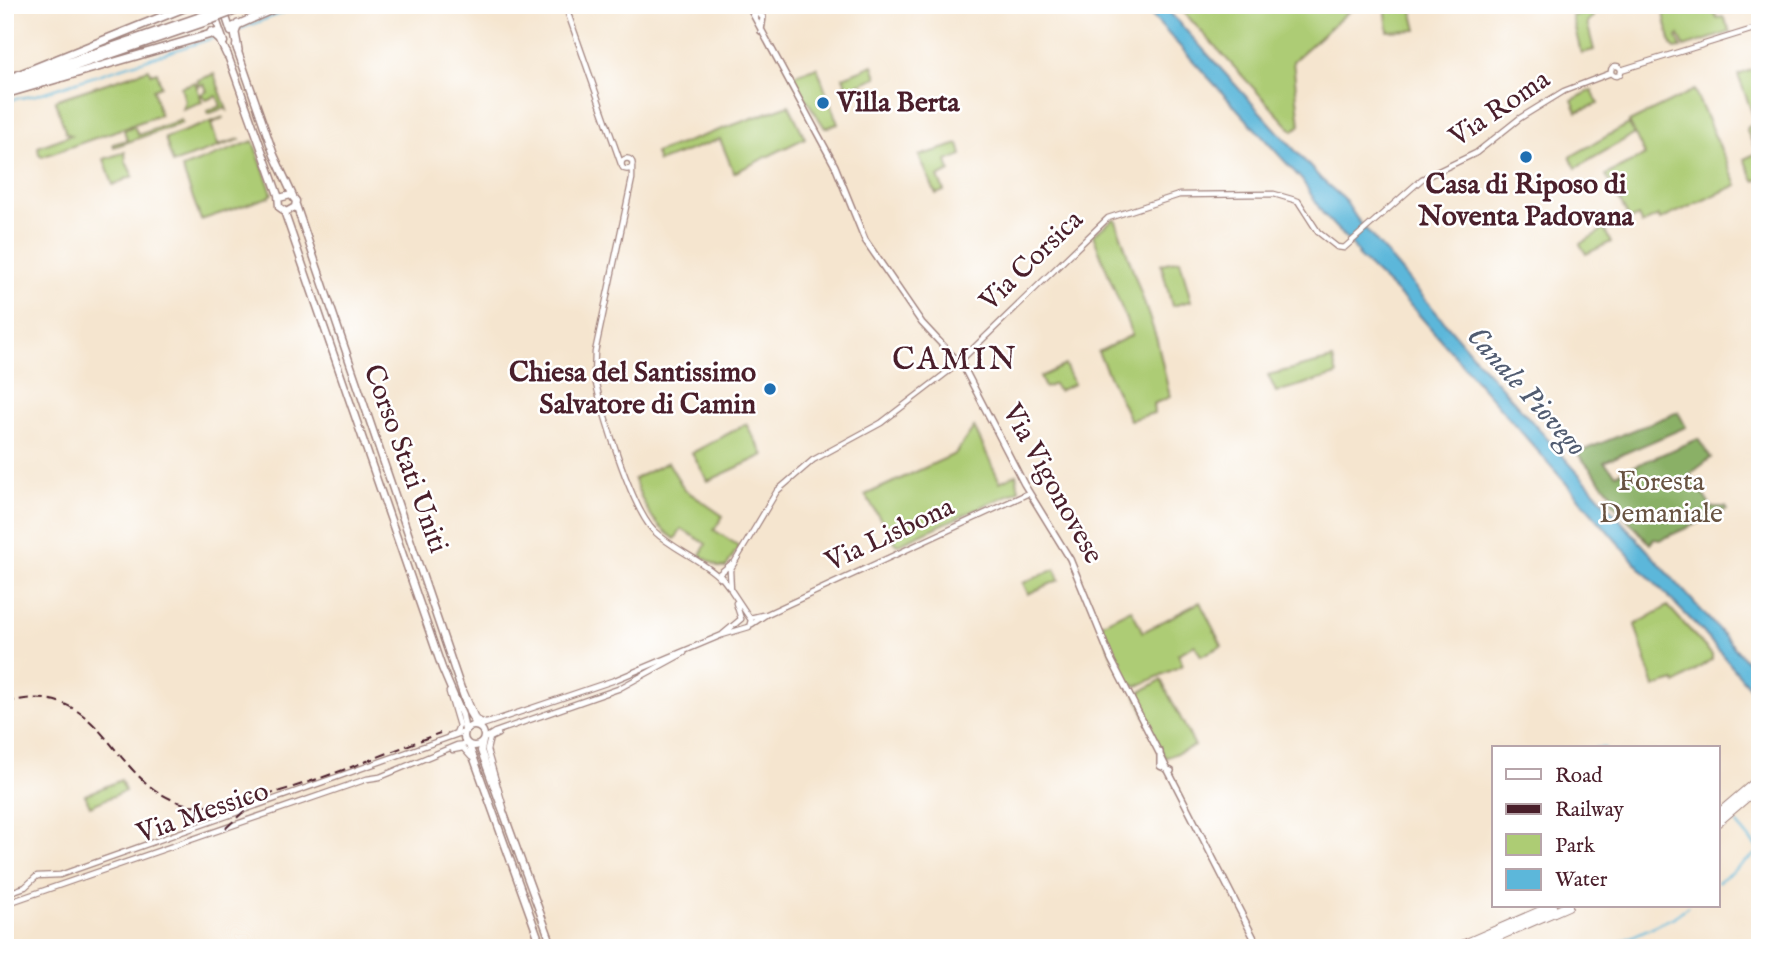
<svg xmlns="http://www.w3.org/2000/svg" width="1765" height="953" font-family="'IM FELL English',serif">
	<rect width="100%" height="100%" fill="#fff"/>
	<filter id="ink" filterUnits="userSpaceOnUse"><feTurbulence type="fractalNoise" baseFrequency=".0143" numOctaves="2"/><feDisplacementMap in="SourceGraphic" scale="14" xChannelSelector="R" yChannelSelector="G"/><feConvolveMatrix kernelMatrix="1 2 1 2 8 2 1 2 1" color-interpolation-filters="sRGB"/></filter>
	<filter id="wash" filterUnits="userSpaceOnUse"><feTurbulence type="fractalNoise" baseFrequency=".00686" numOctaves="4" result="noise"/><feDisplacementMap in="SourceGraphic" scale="28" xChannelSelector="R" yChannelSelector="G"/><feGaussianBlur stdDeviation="1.57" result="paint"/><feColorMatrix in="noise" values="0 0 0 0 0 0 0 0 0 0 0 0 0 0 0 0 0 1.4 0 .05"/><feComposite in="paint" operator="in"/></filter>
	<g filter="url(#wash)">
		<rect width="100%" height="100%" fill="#f5e5cf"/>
		<path fill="#adcc74" stroke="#7c7650" stroke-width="2" d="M1177,5H1356L1293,61L1300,125L1293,131Z
			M1385,5H1411L1417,30L1388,31Z
			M1662,5H1711L1717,18L1723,17L1731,32L1684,47L1679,35L1677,37L1681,48L1675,49L1671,45Z
			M1592,12L1593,17L1587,22L1594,50L1581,53L1572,16Z
			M873,65L877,77L848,89L843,77Z
			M817,67L838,124L825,128L791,76Z
			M1760,67V179L1754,181L1744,159L1757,153L1747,131L1748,127L1756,123L1738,75Z
			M149,69L151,74L157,72L161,86L153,89L160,115L42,157L39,155L38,147L71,135L66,133L55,100Z
			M214,74L227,110L224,108L208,114L207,111L221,106L217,96L206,100L201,94L207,91L204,84L198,86V80Z
			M195,82L202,102L182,109L185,101L181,87Z
			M1592,90L1598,104L1577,112L1572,100Z
			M1694,90L1737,185L1660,220L1658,216L1642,224L1638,216L1630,220L1606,175L1645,155L1629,122Z
			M789,105L805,138L734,173L720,139L658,162L655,153Z
			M224,117L211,124L218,145L241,139L173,163L165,138Z
			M181,120L182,123L114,147L113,144L127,140L124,130L134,126L138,135Z
			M1629,124L1634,134L1576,168L1570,157Z
			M253,141L272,193L269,197L201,220L182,168Z
			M959,144L962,155L947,161L950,171L938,177L944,191L936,194L919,156Z
			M125,152L126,162L133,176L113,185L104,159Z
			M1115,218L1157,340L1170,397L1153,404L1154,413L1130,420L1098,352L1132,335L1093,235Z
			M1604,229L1611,242L1586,254L1580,244Z
			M1180,260L1191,301L1172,306L1161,264Z
			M1333,359L1337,375L1276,392L1268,375Z
			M1065,365L1074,384L1058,391L1054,384L1045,388L1040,377Z
			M746,424L764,455L708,481L692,453Z
			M974,427L1000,482L1016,474L1019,490L897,545L865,495L955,454Z
			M668,462L684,489L723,516L714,530L739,546L726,567H719L700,555L706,544L682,529L675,539C652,524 643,504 634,479Z
			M1055,569L1059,580L1028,594L1023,583Z
			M1200,602L1222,646L1201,656L1195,645L1178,654L1183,665L1138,686L1127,684L1111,654L1101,624L1131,609L1143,632Z
			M1668,606L1712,655V659L1676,684L1675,681L1654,687L1635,625Z
			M1161,680L1195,746L1165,758L1136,695Z
			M121,780L125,791L90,806L85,795Z"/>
		<path fill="#8ab066" stroke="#6a6848" stroke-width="2" d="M1678,412L1686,427L1604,462L1616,474L1698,439L1711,458L1690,474L1711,507H1726L1727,510L1660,540L1654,539L1650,544L1611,501L1614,497L1577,453Z"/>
		<path fill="#5cb7da" stroke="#536b82" stroke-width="2" d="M1142,5H1163L1321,179L1344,199L1357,219L1475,358L1760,676V700L1703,632L1640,568L1413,308L1358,256L1359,253L1323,214L1302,180Z"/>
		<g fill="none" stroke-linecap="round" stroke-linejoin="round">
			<path stroke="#5cb7da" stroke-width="2" d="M240,29L303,5
				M5,101L36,95L213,38
				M5,400L6,402
				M1595,748H1605
				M1737,824L1759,850
				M1718,882L1760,851
				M1607,948L1674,917L1688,906"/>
		</g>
	</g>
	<g filter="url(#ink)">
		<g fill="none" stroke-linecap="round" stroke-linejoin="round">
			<g stroke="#a0827d" stroke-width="7">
				<path id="tertiary" d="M565,5L621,164
					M1611 71a5 5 0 1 1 10 0a5 5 0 1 1-10 0Z
					M1621,70L1760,27
					M621.5 164a5.5 5.5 0 1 1 11 0a5.5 5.5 0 1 1-11 0Z
					M632,167V179L595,352L594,376C602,410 631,508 654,531C674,550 701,559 720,578
					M729,587L719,574L731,564
					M736,603L741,619
					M750,618L767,614
					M752,624L767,614L1029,493
					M723,634L741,619
					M464,691L476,719L485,723L491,722
					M479,726L615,680L722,635L749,627L751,620L731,590L730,570L777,491L813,460L881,423L954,367L1108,218L1179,195L1274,194L1298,201L1318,232L1337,247L1344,248L1422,179L1476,153L1520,118L1564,91L1611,73
					M498,734L490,738L487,750L504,808
					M449,736L456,733L459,726L449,692
					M484,739L495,732L618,689L684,653
					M453,750L463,748L471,757
					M5,894L25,887L37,876L60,875L464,732
					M5,904L367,779L380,777L457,745L468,744"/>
			</g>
			<g stroke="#a0827d" stroke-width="8">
				<path id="secondary" d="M748,5L835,166L865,240L922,323L964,368L1024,484L1070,559L1111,659L1259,948
					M752,10L763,17L761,31
					M1160,752V766L1171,771"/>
			</g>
			<g stroke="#a0827d" stroke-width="9">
				<path id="primary" d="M211,5L224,42
					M222,5L231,32
					M236,46L274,155L293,196
					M227,53L278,195L279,207L286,212L295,207L296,201L291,195L279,198
					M296,205L469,712L477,726
					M284,211L442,668L462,715L465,731
					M464 736a10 10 0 1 1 20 0a10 10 0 1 1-20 0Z
					M483,741L481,751L553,948
					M469,745L542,948"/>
			</g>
			<g stroke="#a0827d" stroke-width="10">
				<path id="trunk" d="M237,10L251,5
					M238,24L235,33L238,50
					M231,28L282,5
					M211,32L220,40L227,55
					M13,77L191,5
					M5,84L208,14
					M6,90L211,20
					M5,94L218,32"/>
			</g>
			<g stroke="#a0827d" stroke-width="10">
				<path id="motorway" d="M1718,814L1760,778
					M1718,822L1760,786
					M1455,948L1552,906
					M1472,948L1568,906"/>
			</g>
			<use href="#tertiary" stroke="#fff" stroke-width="4.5"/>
			<use href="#secondary" stroke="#fff" stroke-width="5"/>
			<use href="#primary" stroke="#fff" stroke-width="6"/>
			<use href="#trunk" stroke="#fff" stroke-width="7"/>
			<use href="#motorway" stroke="#fff" stroke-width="8"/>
			<path stroke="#4a1f2b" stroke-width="2" stroke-dasharray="10 5" stroke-linecap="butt" d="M5,703C105,675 108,784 185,804C236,818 385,753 440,733
				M226,828L254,802"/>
			<g stroke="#a0827d" stroke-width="10" stroke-linecap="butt">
				<path id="trunk-bridge" d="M208,14L233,5
					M211,20L237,10"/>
			</g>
			<use href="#trunk-bridge" stroke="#fff" stroke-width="7"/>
		</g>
	</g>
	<g fill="#1f6fb2" stroke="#fff" stroke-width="2.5">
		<circle cx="823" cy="103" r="7"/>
		<circle cx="1526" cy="157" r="7"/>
		<circle cx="770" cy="389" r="7"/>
	</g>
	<g text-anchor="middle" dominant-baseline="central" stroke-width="5" stroke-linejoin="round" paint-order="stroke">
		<g font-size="28" font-weight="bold" fill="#4a1f2b" stroke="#fff" text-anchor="start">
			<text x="837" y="103">Villa Berta</text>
			<text x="1526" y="185" text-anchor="middle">Casa di Riposo di<tspan x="1526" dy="32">Noventa Padovana</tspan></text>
			<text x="756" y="373" text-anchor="end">Chiesa del Santissimo<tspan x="756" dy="32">Salvatore di Camin</tspan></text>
		</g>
		<g font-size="28" fill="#4a1f2b" stroke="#fff">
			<text transform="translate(1500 109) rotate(-34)">Via Roma</text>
			<text transform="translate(1032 261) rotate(-44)">Via Corsica</text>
			<text transform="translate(405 459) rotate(70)">Corso Stati Uniti</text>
			<text transform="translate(1052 484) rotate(61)">Via Vigonovese</text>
			<text transform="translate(890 535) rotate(-25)">Via Lisbona</text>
			<text transform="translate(203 813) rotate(-19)">Via Messico</text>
		</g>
		<g font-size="28" fill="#685341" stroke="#fff">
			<text x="1661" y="482">Foresta<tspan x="1661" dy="32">Demaniale</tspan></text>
		</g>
		<g font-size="30" font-style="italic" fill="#515c71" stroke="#fff">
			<text transform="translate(1526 392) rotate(48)">Canale Piovego</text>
		</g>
		<g font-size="32" letter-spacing="2" fill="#4a1f2b" stroke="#fff">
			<text x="955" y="360">CAMIN</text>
		</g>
	</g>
	<rect width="1765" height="953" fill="none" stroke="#fff" stroke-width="28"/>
	<rect x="1492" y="746" width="228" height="161" fill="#ffffff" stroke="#b7a5aa" stroke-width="2"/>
	<rect x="1506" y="769" width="35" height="10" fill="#ffffff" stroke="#b7a5aa" stroke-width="2"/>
	<text x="1555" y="782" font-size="21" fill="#4a1f2b">Road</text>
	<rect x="1506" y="804" width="35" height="10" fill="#4a1f2b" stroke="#b7a5aa" stroke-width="2"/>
	<text x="1555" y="816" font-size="21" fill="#4a1f2b">Railway</text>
	<rect x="1506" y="834" width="35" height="21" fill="#adcc74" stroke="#b7a5aa" stroke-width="2"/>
	<text x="1555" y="852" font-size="21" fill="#4a1f2b">Park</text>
	<rect x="1506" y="869" width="35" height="21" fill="#5cb7da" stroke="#b7a5aa" stroke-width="2"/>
	<text x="1555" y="886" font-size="21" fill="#4a1f2b">Water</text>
</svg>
